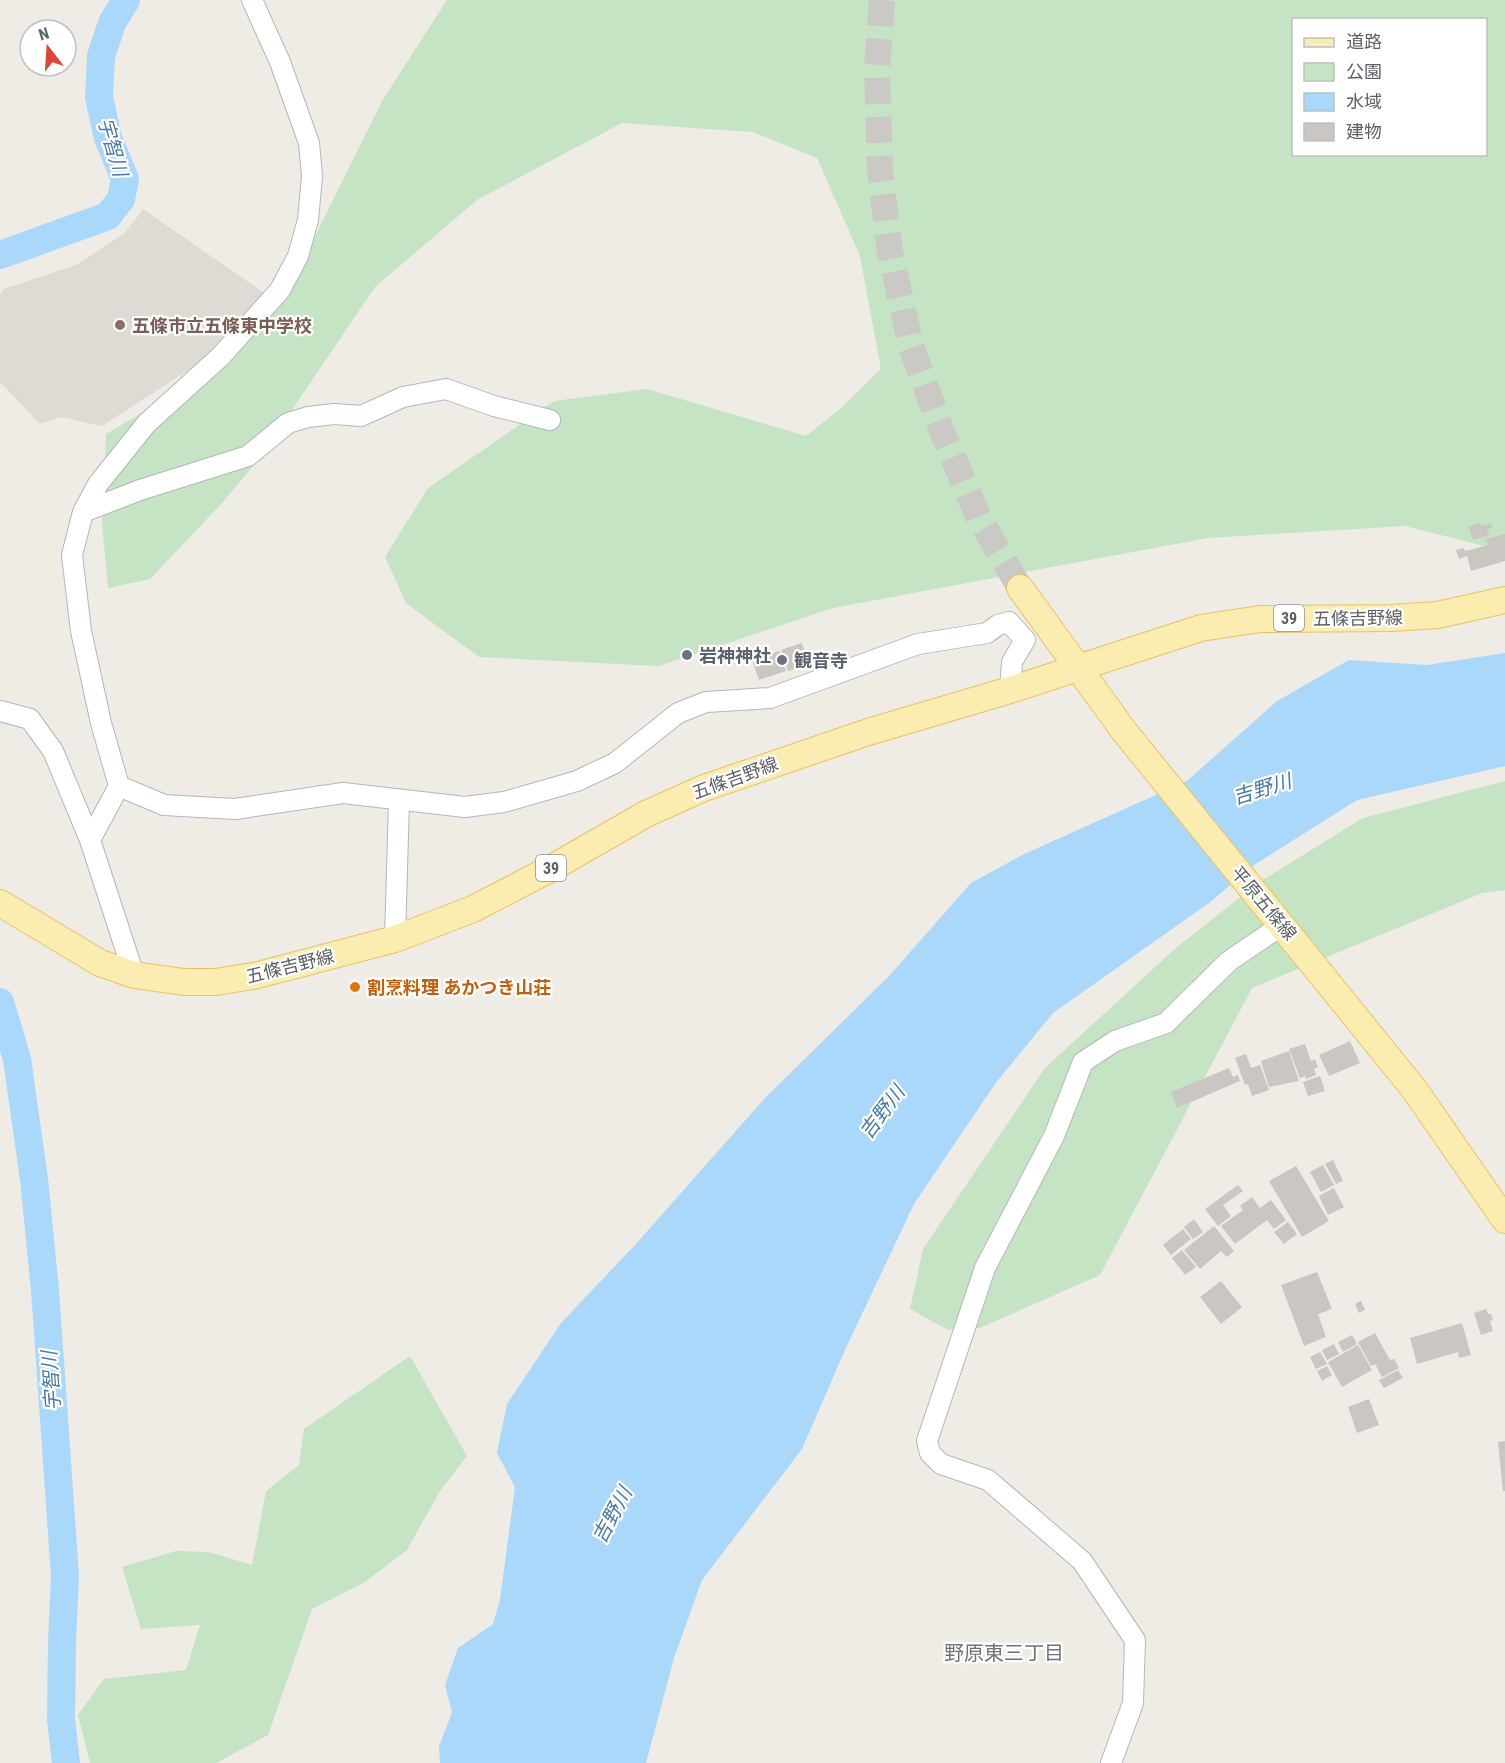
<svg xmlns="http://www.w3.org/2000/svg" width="1505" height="1763" font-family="'Roboto Condensed','Noto Sans JP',sans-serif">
	<rect width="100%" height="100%" fill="#eeece5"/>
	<path fill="#dedbd4" d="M143,209L267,295L213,354L102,426L60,417L40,424L0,382V294L4,289L76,265L125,233Z"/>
	<path fill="#c4e4c3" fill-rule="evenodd" d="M447,0H1505V544L1492,548L1405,526L1208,538L833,608L659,666L479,657L406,603L385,557L428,488L554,401L647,389L806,436L839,410L881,369L860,256L817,158L753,132L622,123L477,200L375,287L258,460L223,502L150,579L108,588L102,523L106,434L217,368L281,305L382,101ZM1294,20H1486V154H1294Z
		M1505,781V890L1482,893L1252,988L1100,1275L980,1328L948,1330L910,1309L923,1249L1045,1068L1177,947L1261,881L1363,818Z
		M410,1356L467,1456L440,1491L407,1550L365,1582L312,1609L268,1735L216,1763H90L78,1715L104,1679L186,1670L200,1625L141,1629L122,1567L176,1551L209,1552L252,1565L266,1491L299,1465L304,1429Z"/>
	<path fill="#aad8fa" d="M1505,653V766L1357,800L1254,865L1209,903L1053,1013L995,1084L914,1204L845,1350L802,1449L702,1580L674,1658L646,1763H440L439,1747L452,1712L445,1685L458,1648L493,1624L500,1600L515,1487L497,1453L507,1404L561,1323L634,1246L765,1098L890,975L971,883L1022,855L1187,781L1277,701L1349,660L1427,665Z"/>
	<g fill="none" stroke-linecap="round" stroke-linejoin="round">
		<path stroke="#aad8fa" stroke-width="28" d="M0,255L108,216L121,199L125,179L108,138L99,97L101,56L112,23L126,0
			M0,1002L17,1059L34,1179L45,1290L65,1576L62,1642L61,1719L66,1763"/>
	</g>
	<path fill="#cac7c2" d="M1480,523L1481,526L1491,523L1492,528L1487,529L1489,535L1473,540L1469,527Z
		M1505,534V561L1471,571L1467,556L1459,559L1456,550L1464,548L1465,551L1488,545L1486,539Z
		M802,643L809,665L788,671L781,650Z
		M779,651L786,671L759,680L752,660Z
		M1350,1041L1360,1063L1329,1076L1319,1055Z
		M1305,1044L1311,1061L1315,1059L1318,1067L1314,1069L1316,1075L1306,1079L1305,1076L1300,1078L1289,1049Z
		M1289,1051L1299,1081L1269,1087L1261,1061Z
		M1246,1054L1251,1068L1260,1065L1269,1090L1252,1096L1248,1084L1245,1085L1235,1058Z
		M1229,1068L1233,1077L1238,1075L1240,1081L1177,1108L1171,1092Z
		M1320,1076L1325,1091L1308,1096L1303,1082Z
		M1333,1160L1343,1181L1336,1184L1325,1164Z
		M1323,1165L1334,1185L1321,1192L1310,1172Z
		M1296,1166L1329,1221L1302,1237L1269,1181Z
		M1238,1185L1243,1191L1223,1205L1231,1216L1218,1226L1205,1209Z
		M1334,1188L1344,1207L1328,1215L1319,1196Z
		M1252,1197L1260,1208L1271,1200L1286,1220L1274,1229L1267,1220L1235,1244L1221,1226L1243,1210L1240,1206Z
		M1194,1219L1203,1232L1193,1239L1184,1227Z
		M1288,1222L1297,1234L1284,1244L1274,1232Z
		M1214,1226L1234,1251L1227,1257L1221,1251L1200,1269L1184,1250Z
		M1183,1229L1191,1239L1171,1255L1163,1245Z
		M1182,1250L1196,1267L1185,1275L1172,1258Z
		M1317,1272L1332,1309L1318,1314L1326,1337L1304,1346L1281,1285Z
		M1221,1281L1242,1307L1221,1324L1200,1297Z
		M1361,1301L1365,1310L1359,1313L1355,1304Z
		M1486,1309L1488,1314H1491L1493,1320L1490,1321L1493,1331L1481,1335L1474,1313Z
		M1462,1323L1471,1355L1459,1358L1458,1352L1417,1364L1410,1338Z
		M1375,1333L1390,1360L1394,1359L1399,1368L1382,1377L1375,1364L1371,1366L1358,1342Z
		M1352,1335L1357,1344L1343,1352L1338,1342Z
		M1334,1344L1339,1354L1327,1360L1322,1350Z
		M1358,1345L1372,1370L1342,1387L1328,1362Z
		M1320,1352L1327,1364L1316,1369L1310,1357Z
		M1327,1366L1332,1375L1322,1381L1317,1371Z
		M1398,1370L1403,1378L1384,1388L1379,1380Z
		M1369,1399L1379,1425L1357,1433L1348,1407Z
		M1505,1441V1491H1503L1498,1442Z"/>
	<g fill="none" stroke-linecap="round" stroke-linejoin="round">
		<path stroke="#cac9c5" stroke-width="26" stroke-dasharray="26 13" stroke-linecap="butt" d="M882,0L877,68L880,171L890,252L911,346L943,434L979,518L1020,588"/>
		<g stroke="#b3b6b9" stroke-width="22">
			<path id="minor" d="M83,512L140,490L248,456L288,423L308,417L334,414L361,416L403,397L446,389L494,406L550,420
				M0,711L30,719L53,751L90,840L134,975
				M119,786L164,805L235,809L343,793L465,807L504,802L577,781L615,763L678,713L706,702L770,698L918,644L987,633L998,625L1009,622L1025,640L1012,662L1010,690
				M90,840L119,786L101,723L81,631L72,555L83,512L98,484L147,423L221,356L280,290L298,256L308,220L312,176L309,143L280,62L252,0
				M395,939L399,800
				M1111,1763L1133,1703L1135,1640L1082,1561L988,1480L941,1464L930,1453L927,1441L985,1268L1054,1136L1083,1062L1115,1041L1166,1023L1229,961L1282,925"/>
		</g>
		<g stroke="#e9c264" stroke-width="28">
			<path id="major" d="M1020,588L1124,731L1414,1089L1505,1220
				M0,903L100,963L134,975L184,982H216L258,975L395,939L473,909L550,869L646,814L704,788L868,732L1010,690L1201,628L1260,619L1392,618L1438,615L1505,600"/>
		</g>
		<use href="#minor" stroke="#fff" stroke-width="20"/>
		<use href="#major" stroke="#faedaf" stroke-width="26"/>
	</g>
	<circle fill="#8d6e63" stroke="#fff" stroke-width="2" cx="120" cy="325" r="6"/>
	<g fill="#6b7280" stroke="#fff" stroke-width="2">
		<circle cx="687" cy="655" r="6"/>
		<circle cx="782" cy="660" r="6"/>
	</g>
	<circle fill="#e8710a" stroke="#fff" stroke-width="2" cx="355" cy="987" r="6"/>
	<g text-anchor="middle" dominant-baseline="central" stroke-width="4.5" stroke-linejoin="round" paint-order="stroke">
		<g fill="#fff" stroke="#8e9093" stroke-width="1.5">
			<rect x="1274" y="605" width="30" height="26" rx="4.5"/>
			<rect x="536" y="855" width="30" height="26" rx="4.5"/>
		</g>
		<g font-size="16" font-weight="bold" fill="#5d6165">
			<text x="1289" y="618">39</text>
			<text x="551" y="868">39</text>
		</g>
		<g font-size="18" font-weight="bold" fill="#785e54" stroke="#fff" text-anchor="start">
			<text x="132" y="325">五條市立五條東中学校</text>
		</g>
		<g font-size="18" fill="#5d6165" stroke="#fff">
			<text transform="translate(1358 618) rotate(-1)">五條吉野線</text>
			<text transform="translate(735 778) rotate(-20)">五條吉野線</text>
			<text transform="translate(1264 903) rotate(50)">平原五條線</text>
			<text transform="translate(290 966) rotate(-14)">五條吉野線</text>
		</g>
		<g font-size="18" font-weight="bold" fill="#5b616d" stroke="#fff" text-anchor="start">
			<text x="699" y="655">岩神神社</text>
			<text x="794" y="660">観音寺</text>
		</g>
		<g font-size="18" font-weight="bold" fill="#c56008" stroke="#fff" text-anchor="start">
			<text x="367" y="987">割烹料理 あかつき山荘</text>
		</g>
		<g font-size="20" font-style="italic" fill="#4779ab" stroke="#fff">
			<text transform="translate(113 147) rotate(74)">宇智川</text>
			<text transform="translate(1262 789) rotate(-17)">吉野川</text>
			<text transform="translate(882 1112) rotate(-53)">吉野川</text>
			<text transform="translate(51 1381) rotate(-94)">宇智川</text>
			<text transform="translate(612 1515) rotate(-62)">吉野川</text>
		</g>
		<g font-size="20" fill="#6e7377" stroke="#fff">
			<text x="1004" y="1653">野原東三丁目</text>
		</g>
	</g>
	<rect x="1292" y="18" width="195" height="138" fill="#ffffff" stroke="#bec0c1" stroke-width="1.5"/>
	<rect x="1304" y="38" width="30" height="9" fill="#faedaf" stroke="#bec0c1" stroke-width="1.5"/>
	<text x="1346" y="48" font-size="18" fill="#5d6165">道路</text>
	<rect x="1304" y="63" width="30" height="18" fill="#c4e4c3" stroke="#bec0c1" stroke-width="1.5"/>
	<text x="1346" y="78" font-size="18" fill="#5d6165">公園</text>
	<rect x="1304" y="93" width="30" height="18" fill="#aad8fa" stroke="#bec0c1" stroke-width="1.5"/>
	<text x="1346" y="108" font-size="18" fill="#5d6165">水域</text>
	<rect x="1304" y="123" width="30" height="18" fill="#cac7c2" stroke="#bec0c1" stroke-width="1.5"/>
	<text x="1346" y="138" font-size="18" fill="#5d6165">建物</text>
	<g transform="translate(48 48) rotate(343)"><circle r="28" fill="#ffffff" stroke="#bec0c1" stroke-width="1.5"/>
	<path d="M0-4.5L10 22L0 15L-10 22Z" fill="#df463b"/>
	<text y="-9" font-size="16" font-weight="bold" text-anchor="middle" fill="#5d6165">N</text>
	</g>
</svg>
